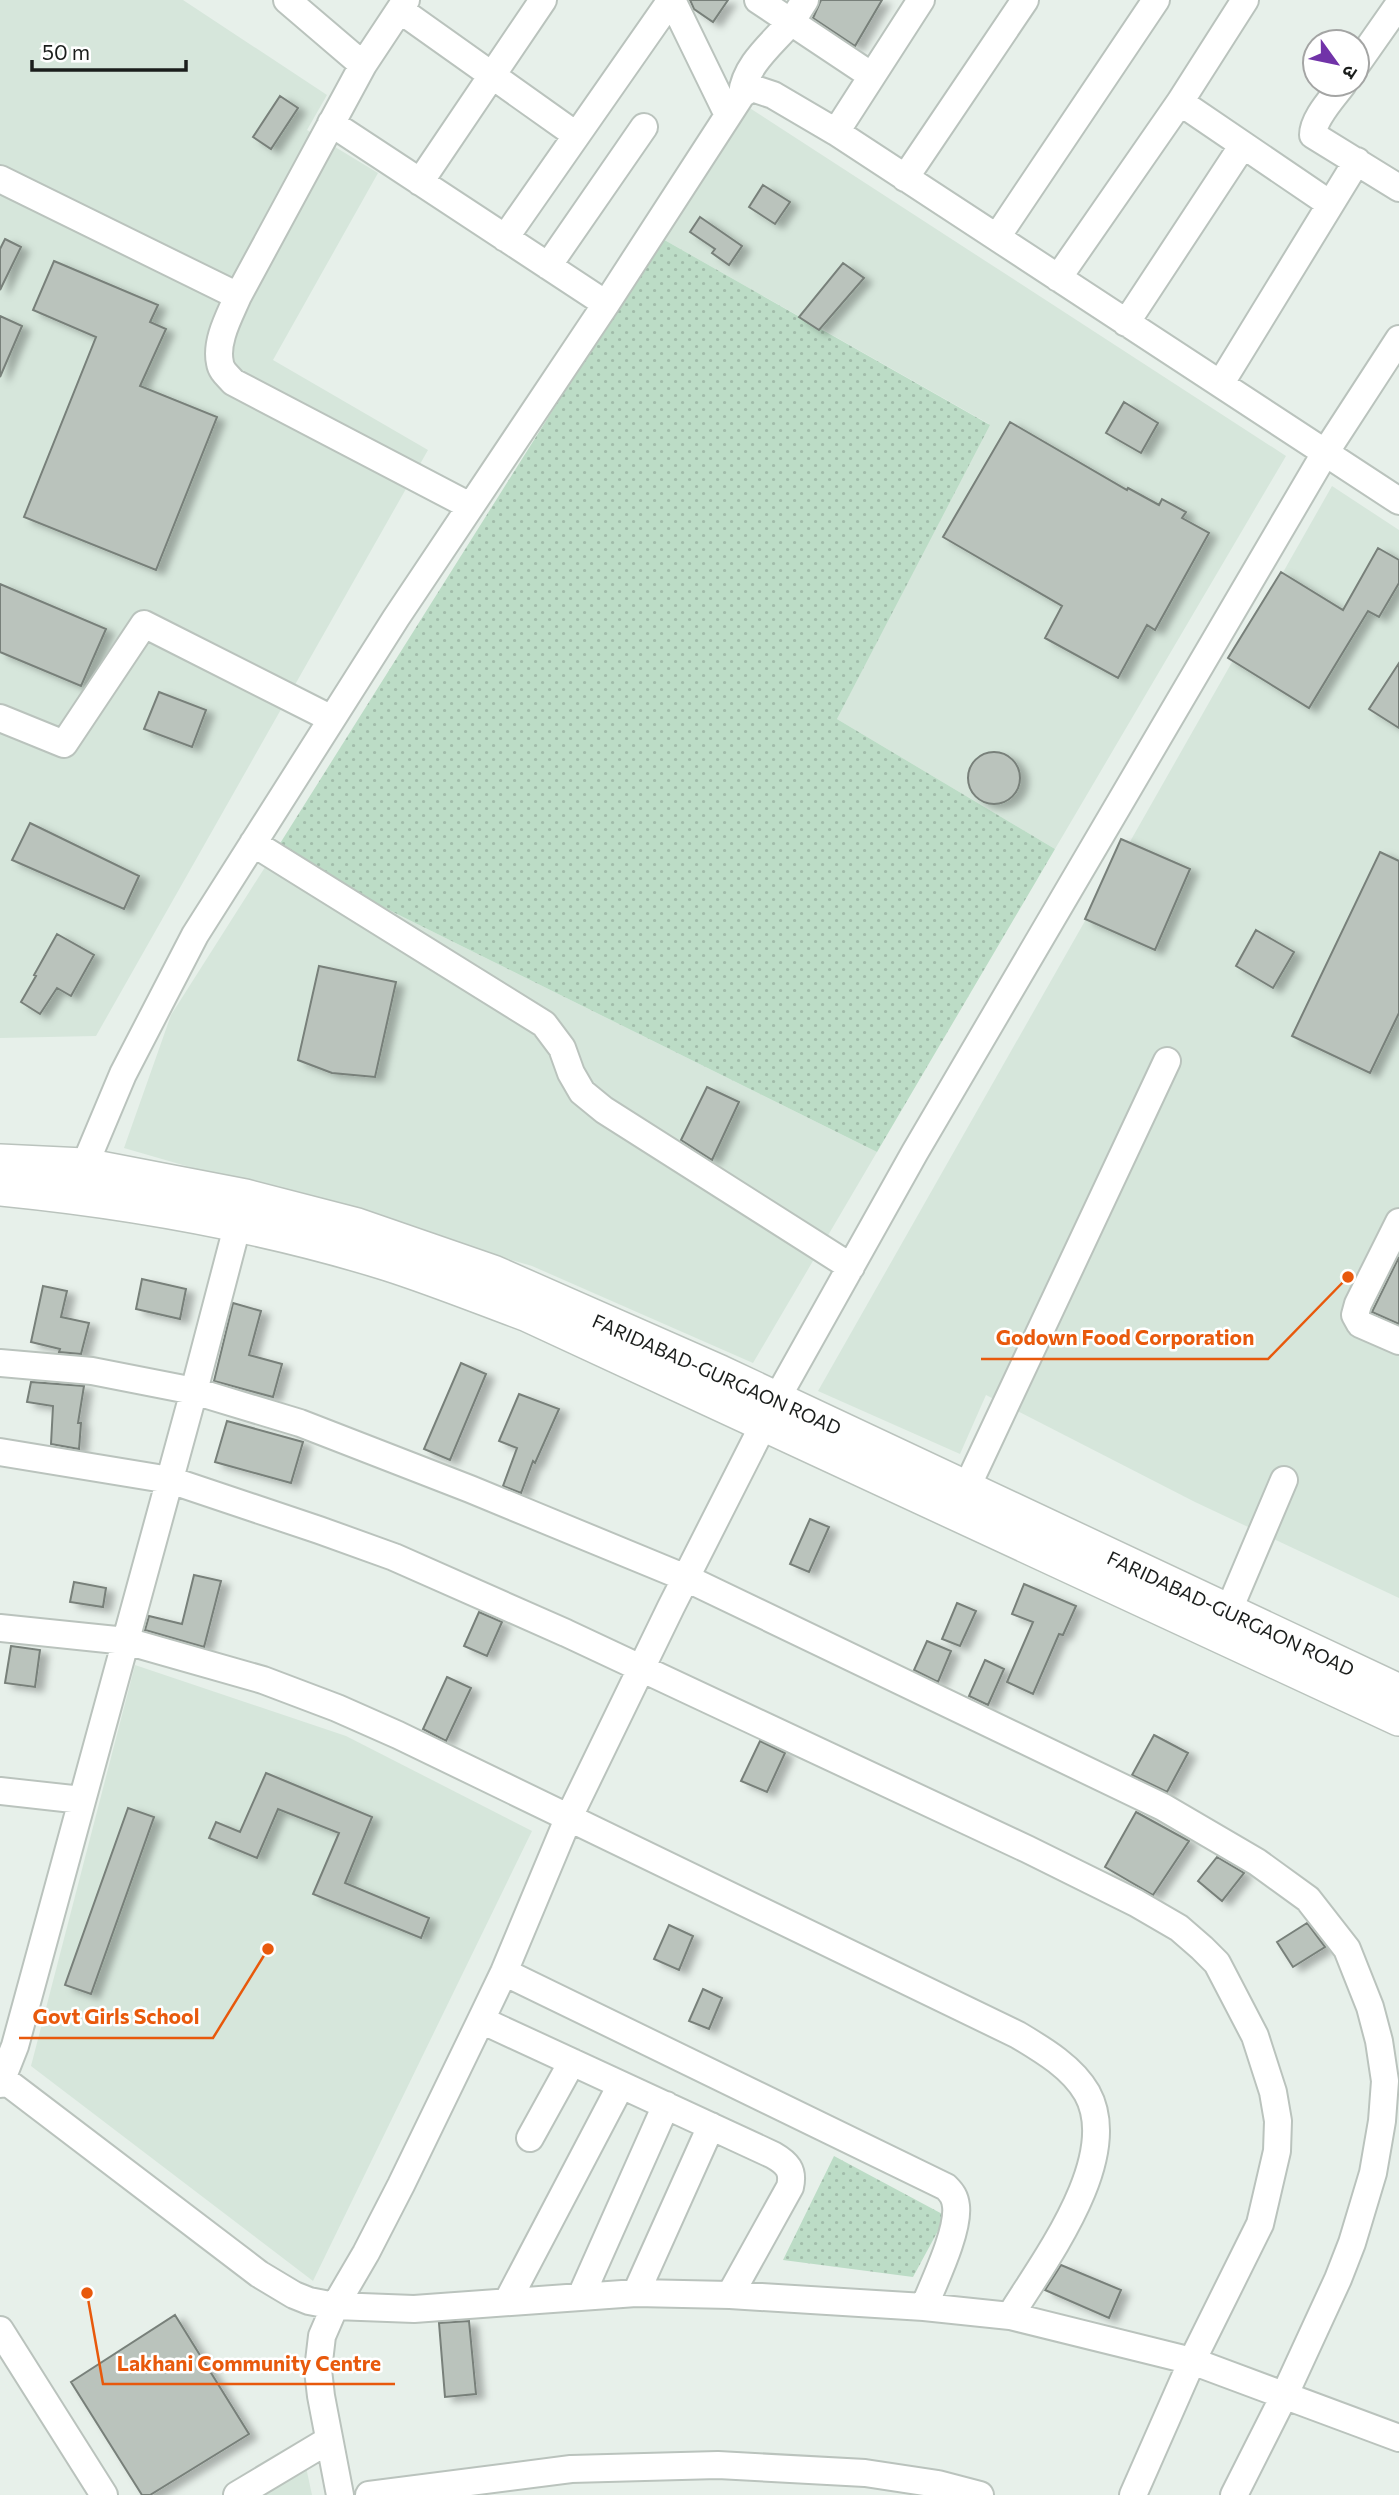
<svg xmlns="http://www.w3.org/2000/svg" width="1399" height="2495" font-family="Commissioner,'Noto Sans Devanagari',sans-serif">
	<defs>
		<pattern id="park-dots" width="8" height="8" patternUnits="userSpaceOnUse" patternTransform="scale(1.75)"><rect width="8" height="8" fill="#bcdcc6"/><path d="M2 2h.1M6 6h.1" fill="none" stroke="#a1bcaa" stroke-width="1.8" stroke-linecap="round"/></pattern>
		<filter id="shadow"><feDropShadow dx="8" dy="4.5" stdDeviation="3.5" flood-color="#0004"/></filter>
	</defs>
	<rect width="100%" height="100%" fill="#e7f0ea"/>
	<path fill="#d6e6db" d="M0,0H183L327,95L307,130L378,173L273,360L428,450L96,1036L0,1038Z
		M745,105L1286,456L1055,849L837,719L989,424L661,238Z
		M1332,486L1399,530V1598L1195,1502L986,1395L960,1454L818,1391Z
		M274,853L877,1152L753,1363L532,1266L124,1148L171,1015Z
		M135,1665L346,1736L532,1831L313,2281L31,2066Z
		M306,2467L312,2495H266L270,2492Z"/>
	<path fill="url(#park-dots)" d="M661,238L990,425L837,719L1055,849L877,1152L274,853Z
		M834,2156L946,2216L913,2277L783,2260Z"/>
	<path fill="#bac3bc" stroke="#78807a" stroke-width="2" filter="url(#shadow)" d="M690,0H728L713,22L694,9Z
		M821,0H882L855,46L813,18Z
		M280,96L298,108L271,149L253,137Z
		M763,185L790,202L775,224L749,207Z
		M700,217L742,246L729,265L712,253L715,249L690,232Z
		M5,239L21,247L0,290V249Z
		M54,261L158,305L150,322L166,329L140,386L217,417L156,570L24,517L96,337L33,310Z
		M843,263L864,278L819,330L799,317Z
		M0,316L22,326L0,377Z
		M1124,402L1158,423L1141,453L1106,433Z
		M1010,422L1127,490L1128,488L1159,505L1162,499L1186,512L1182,518L1209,533L1155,630L1147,625L1118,678L1045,638L1062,606L943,537Z
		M1378,548L1399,560V583L1379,617L1368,611L1309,708L1228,658L1281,572L1343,610Z
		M0,584L106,629L81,686L0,652Z
		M1399,663V728L1369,709Z
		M159,692L206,710L192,747L144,729Z
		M968 778a26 26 0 1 1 52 0a26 26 0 1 1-52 0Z
		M30,823L139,876L124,909L12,860Z
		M1121,839L1190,869L1155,950L1085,919Z
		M1380,852L1399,861V1013L1370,1073L1292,1036Z
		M1256,930L1294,952L1273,988L1236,966Z
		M57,934L94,955L71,996L57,988L40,1014L21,1002L36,976L34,975Z
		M319,966L396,982L375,1077L332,1073L298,1060Z
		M707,1087L739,1102L712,1160L681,1140Z
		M1399,1257V1324L1372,1312Z
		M142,1279L186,1289L180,1319L136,1309Z
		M43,1286L67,1291L61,1317L89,1323L81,1354L59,1352L60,1349L31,1342Z
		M233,1303L261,1311L249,1355L282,1364L273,1397L214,1381Z
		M461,1363L486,1374L450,1460L424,1449Z
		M31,1382L84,1386L78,1423H81L79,1449L51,1444L53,1406L27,1402Z
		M519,1394L559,1409L535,1463L533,1461L521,1493L503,1486L517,1448L499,1441Z
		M227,1421L303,1442L291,1483L215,1462Z
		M810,1519L829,1527L809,1572L790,1564Z
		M194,1575L221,1581L204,1647L145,1630L149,1616L182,1624Z
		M74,1582L106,1588L103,1607L70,1602Z
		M1024,1584L1076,1606L1063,1635L1059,1634L1033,1694L1007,1682L1033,1622L1012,1614Z
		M957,1603L976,1611L960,1646L942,1639Z
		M479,1612L502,1622L487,1656L464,1646Z
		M927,1641L951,1651L938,1682L914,1670Z
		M11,1646L40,1650L35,1687L5,1683Z
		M985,1660L1004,1669L988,1705L969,1696Z
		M447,1677L471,1688L446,1741L423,1729Z
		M1154,1735L1188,1753L1167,1792L1132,1775Z
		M760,1741L785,1753L767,1792L741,1781Z
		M266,1773L372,1817L345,1883L429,1918L421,1938L313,1894L339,1833L278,1809L257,1858L209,1838L216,1822L240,1832Z
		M128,1808L154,1817L91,1994L65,1985Z
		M1136,1812L1189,1841L1153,1895L1105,1867Z
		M1217,1857L1244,1873L1222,1901L1198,1881Z
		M1307,1923L1325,1947L1293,1967L1277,1942Z
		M669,1925L693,1936L679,1970L654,1959Z
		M703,1989L722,1998L709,2029L689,2021Z
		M1061,2265L1121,2290L1109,2318L1045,2290Z
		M175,2315L249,2434L150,2495H142L71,2382Z
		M469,2321L476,2394L445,2397L439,2323Z"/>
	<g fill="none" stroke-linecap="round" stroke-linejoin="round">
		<g stroke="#bac3bd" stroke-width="30">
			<path id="minor" d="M287,0L363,65
				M406,0L363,65L238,296C230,315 215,341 220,363C221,371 228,376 233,382L470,506
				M672,0L728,115
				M758,0L872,76
				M400,10L576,135
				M1357,64L1399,4
				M1343,84C1333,98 1313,118 1313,135L1399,188
				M742,94C745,65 772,44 789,24C795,17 800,8 805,0
				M1180,102L1330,204
				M331,123L606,304
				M836,132L921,0
				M905,178L1025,0
				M0,179L238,296
				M420,182L543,0
				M997,237L1156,0
				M505,238L671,0
				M548,266L644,127
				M1058,278L1180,102L1245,0
				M1126,323L1243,145
				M1221,383L1357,161
				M0,718L64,744L144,624L332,719
				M253,843L544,1024L562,1048L571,1073L582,1092L604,1110L851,1267
				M78,1181L123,1074L195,935L396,618L606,304L742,94L752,88L773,95L836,132L1399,501
				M1399,1222L1358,1304L1355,1315L1360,1324L1399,1341
				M0,1363L92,1371L194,1391L300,1423L470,1489L686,1578L1163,1807L1257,1862L1308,1899L1347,1949L1370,2007L1379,2041L1385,2081L1382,2121L1373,2173L1352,2243L1338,2279L1285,2394L1234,2495
				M0,1452L170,1480L319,1530L394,1557L566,1633L1027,1849L1136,1903L1179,1928L1202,1948L1217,1963L1255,2036L1273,2092L1278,2121L1277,2151L1260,2224L1192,2361L1133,2495
				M966,1489L1167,1061
				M1228,1612L1284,1480
				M0,1628L126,1641L263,1680L337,1708L398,1735L1018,2035C1043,2050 1072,2067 1087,2093C1123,2158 1043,2262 1010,2316
				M0,1791L82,1800
				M504,1972L946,2187C952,2193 955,2197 956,2206C959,2231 934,2282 924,2307
				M481,2020L773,2155C787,2163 794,2170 790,2187L730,2295
				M3,2079L259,2274L294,2295L309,2301L335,2306L414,2309L636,2293L730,2295L924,2307L1010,2316L1192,2361L1399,2438
				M0,2084L15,2046L194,1391L238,1223
				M530,2138L572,2062
				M636,2293L711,2126
				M581,2296L666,2105
				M507,2302L621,2085
				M0,2330L104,2495
				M237,2495L329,2440
				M340,2495L321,2396L318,2370L322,2336L335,2306L366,2253L401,2185L481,2020L504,1972L568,1819L671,1607L776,1400L915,1152L1325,453L1399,339
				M369,2495L571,2469L718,2465L865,2473L938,2484L980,2495"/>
		</g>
		<g stroke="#bac3bd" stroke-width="38">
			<path id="major" d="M0,1162L84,1166L245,1197L357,1226L493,1273L720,1373L1399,1692
				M0,1188C131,1201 262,1224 388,1263C435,1278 482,1297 528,1314L1399,1718"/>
		</g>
		<use href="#minor" stroke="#fff" stroke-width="26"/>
		<use href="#major" stroke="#fff" stroke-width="35"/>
	</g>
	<g text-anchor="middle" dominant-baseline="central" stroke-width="5" stroke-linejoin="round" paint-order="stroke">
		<g font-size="19" fill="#1b1e1c" stroke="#fff">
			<text transform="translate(717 1374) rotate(24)">FARIDABAD-GURGAON ROAD</text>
			<text transform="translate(1231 1613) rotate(25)">FARIDABAD-GURGAON ROAD</text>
		</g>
	</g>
	<path fill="none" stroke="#e8590c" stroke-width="2.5" d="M1348 1277L1268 1359H981M268 1949L213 2038H19M87 2293L103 2384H395"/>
	<g fill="#e8590c" stroke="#fff" stroke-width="2.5">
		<circle cx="1348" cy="1277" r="7"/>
		<circle cx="268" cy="1949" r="7"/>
		<circle cx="87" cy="2293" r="7"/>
	</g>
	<g font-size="21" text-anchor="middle" font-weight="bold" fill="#e8590c" stroke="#fff" stroke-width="5" stroke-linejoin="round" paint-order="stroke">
		<text x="1125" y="1345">Godown Food Corporation</text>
		<text x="116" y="2024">Govt Girls School</text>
		<text x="249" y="2371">Lakhani Community Centre</text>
	</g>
	<g transform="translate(1336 63) rotate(123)"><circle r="33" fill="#ffffff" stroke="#a4a5a4" stroke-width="2"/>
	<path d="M0-5L12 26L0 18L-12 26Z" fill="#7133a8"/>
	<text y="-10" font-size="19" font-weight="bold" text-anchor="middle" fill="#1b1e1c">उ</text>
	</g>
	<path d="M32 60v10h154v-10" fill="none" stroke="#1b1e1c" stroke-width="3.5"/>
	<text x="42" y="60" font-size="21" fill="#1b1e1c" stroke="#ffffff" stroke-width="5" paint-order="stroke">50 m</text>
</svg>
